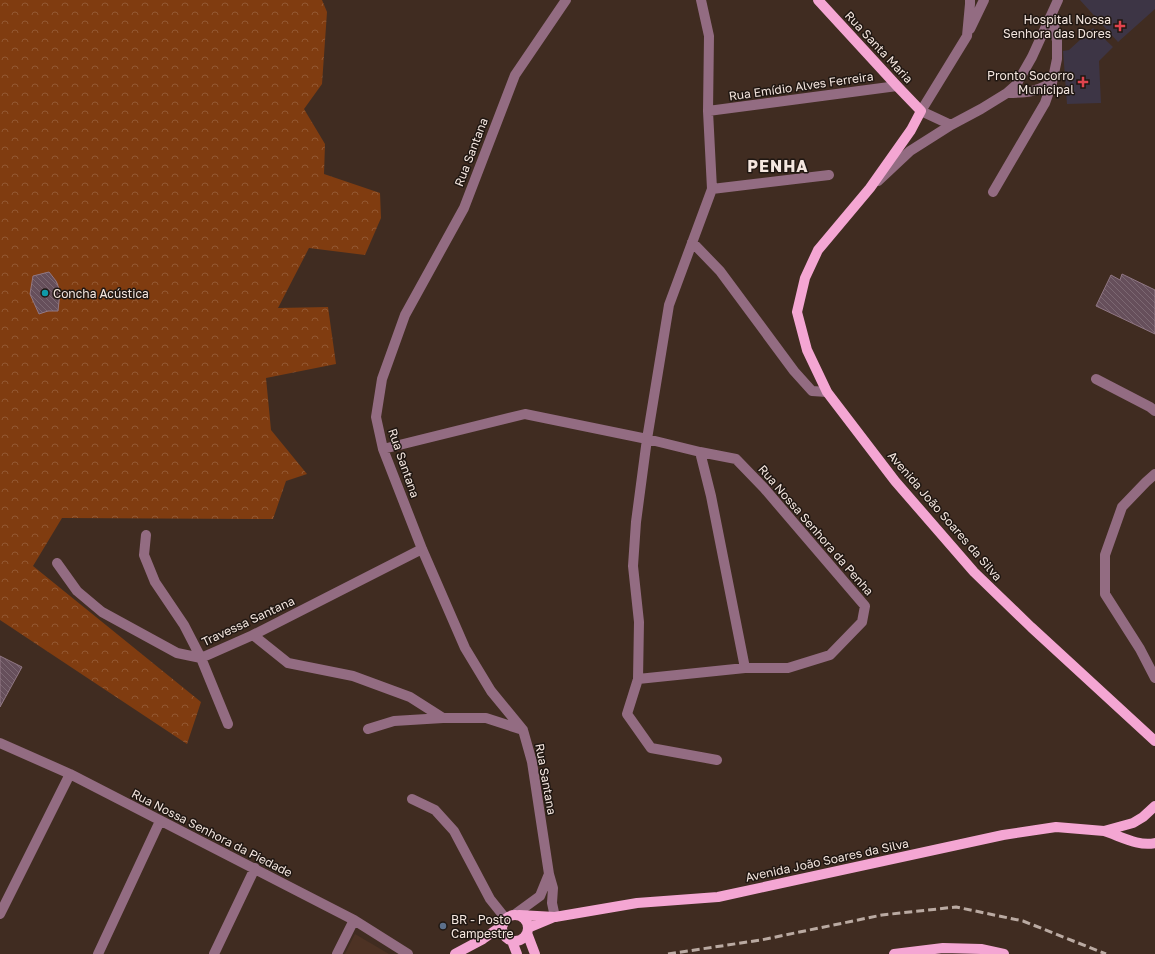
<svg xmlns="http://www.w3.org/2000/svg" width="1155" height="954" font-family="'Golos Text',sans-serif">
	<defs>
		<pattern id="forest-crowns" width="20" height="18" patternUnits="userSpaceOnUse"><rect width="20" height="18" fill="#803c10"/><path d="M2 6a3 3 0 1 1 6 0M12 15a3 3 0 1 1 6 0" fill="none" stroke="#935832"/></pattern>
		<pattern id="building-back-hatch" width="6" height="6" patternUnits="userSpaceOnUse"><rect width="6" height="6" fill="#664f5b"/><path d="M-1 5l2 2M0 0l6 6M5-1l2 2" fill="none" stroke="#7c6872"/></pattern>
	</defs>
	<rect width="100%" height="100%" fill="#402c21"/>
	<path fill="#4d3224" d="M355,934L389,954H345Z"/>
	<path fill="#3d3545" d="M1080,0H1155V9L1118,42Z
		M1093,28L1113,47L1099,61L1101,103L1067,104L1063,51L1069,50Z"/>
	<path fill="url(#forest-crowns)" d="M0,0H322L327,12L322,84L304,109L325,144L324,174L380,193L381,218L365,255L309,248L278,308L328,307L336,364L266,378L271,430L307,474L286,481L273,519L62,518L33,566L201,702L187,744L0,620Z"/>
	<path fill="url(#building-back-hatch)" stroke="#917885" d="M49,272L56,281L60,291L58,311H48L39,314L30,294L33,276Z
		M1122,274L1155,290V334L1096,306L1111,275L1120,280Z
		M0,656L22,667L0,707Z"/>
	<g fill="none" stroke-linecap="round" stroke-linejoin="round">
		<path stroke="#936c82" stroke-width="10" d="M701,0L709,36L708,111L712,189L669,305L647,439L636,522L633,566L639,622L638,679L627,714L651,748L717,760
			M970,29L984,0
			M1007,93C1028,93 1034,92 1052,83
			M708,111L897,86
			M951,125L921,111L967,36L970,4V0
			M878,181L910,151L951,125L981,109L1007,93L1016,85L1032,57L1058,0
			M712,189L829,175
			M993,192L1045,103L1052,83L1057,59V41L1052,14
			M692,242L720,271L794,371L812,391L827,392
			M1096,379L1150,407L1155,411
			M383,449L525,414L647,439L700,452L736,459L764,488L865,606L862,622L830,655L788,668H745L638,679
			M700,452L711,496L745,668
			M1155,474L1146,482L1122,507L1105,555V594L1140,649L1155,678
			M146,535L144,555L155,582L184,625L201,658L228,724
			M57,563L77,591L102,612L177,653L201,658L253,635L422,549
			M253,635L288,663L353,676L410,697L443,718H486L523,730
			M368,729L394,721L443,718
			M0,743L70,774L354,920L408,954
			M412,799L435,810L454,831L490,899L506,919
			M0,914L70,774
			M514,915L540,896L549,874
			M555,917L552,903L553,888L549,874L532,762L523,730L491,691L465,648L422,549L383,449L376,417L382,379L405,315L464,208L515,75L566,0
			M98,954L160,821
			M214,954L255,868
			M337,954L354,920"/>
		<path stroke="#f4a6d3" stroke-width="10" d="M818,0L897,86L921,111L911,130L870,188L818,250L805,278L797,312L807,350L827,392L895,481L974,572L1031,627L1155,741
			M1104,831C1120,836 1139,847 1155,843
			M502 928a13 13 0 1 1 26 0a13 13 0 1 1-26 0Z
			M519,915L555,917L637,903L718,897L1003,835L1056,827L1104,831L1133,823L1143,817L1155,806
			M528,928L552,918
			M527,933L535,954
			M512,941L517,954
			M455,954L483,939L503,925
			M894,954L943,948L981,949L1004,954"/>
		<path stroke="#baaaa2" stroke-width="3" stroke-dasharray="8 4" stroke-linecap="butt" d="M668,954L761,940L882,915L956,907L1023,921L1106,954"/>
	</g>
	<g fill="#e0444e" stroke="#201712" stroke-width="1.5">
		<path d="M1118 20h4v4h4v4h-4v4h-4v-4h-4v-4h4z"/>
		<path d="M1081 76h4v4h4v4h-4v4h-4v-4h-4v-4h4z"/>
	</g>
	<circle fill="#0f9aa8" stroke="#201712" stroke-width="1.5" cx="45" cy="293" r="4"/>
	<circle fill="#5c6f8a" stroke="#201712" stroke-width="1.5" cx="443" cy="926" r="4"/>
	<g text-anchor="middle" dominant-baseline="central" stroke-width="3" stroke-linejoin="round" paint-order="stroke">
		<g font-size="12" fill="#f4e6df" stroke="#201712" text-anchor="end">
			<text x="1111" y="19">Hospital Nossa<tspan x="1111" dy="14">Senhora das Dores</tspan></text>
			<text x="1074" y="75">Pronto Socorro<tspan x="1074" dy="14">Municipal</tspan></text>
			<text x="53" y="293" text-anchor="start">Concha Acústica</text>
			<text x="451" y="919" text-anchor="start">BR - Posto<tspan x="451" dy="14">Campestre</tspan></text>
		</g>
		<g font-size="12" fill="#f4e6df" stroke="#201712">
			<text transform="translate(879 47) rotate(47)">Rua Santa Maria</text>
			<text transform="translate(801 86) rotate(-8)">Rua Emídio Alves Ferreira</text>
			<text transform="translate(471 152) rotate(-69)">Rua Santana</text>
			<text transform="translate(404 463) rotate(71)">Rua Santana</text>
			<text transform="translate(945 516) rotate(49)">Avenida João Soares da Silva</text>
			<text transform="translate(816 530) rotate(49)">Rua Nossa Senhora da Penha</text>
			<text transform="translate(248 621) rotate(-25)">Travessa Santana</text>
			<text transform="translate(546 779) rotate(80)">Rua Santana</text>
			<text transform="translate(212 833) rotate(27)">Rua Nossa Senhora da Piedade</text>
			<text transform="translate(827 860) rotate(-12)">Avenida João Soares da Silva</text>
		</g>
		<g font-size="16" font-weight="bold" letter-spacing="1" fill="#f4e6df" stroke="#201712">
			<text x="778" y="166">PENHA</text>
		</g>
	</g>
</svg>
